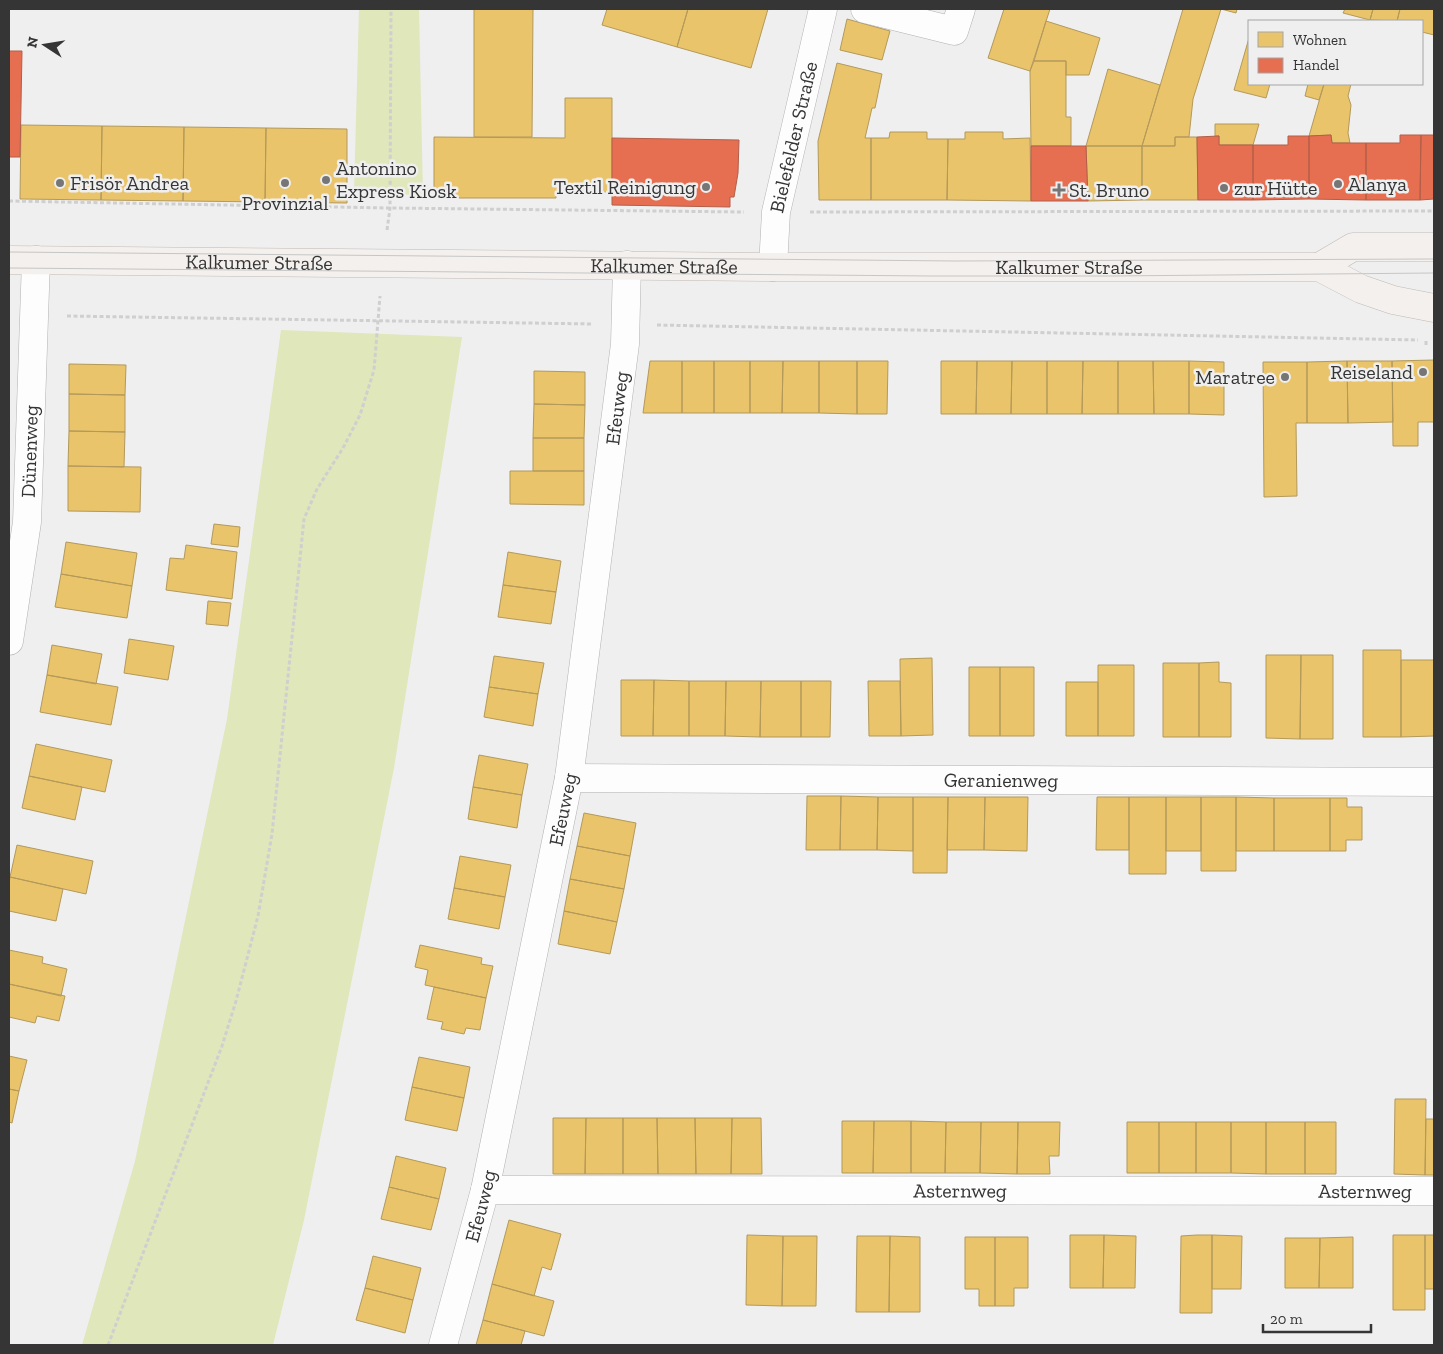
<svg xmlns="http://www.w3.org/2000/svg" width="1443" height="1354" font-family="'Zilla Slab',serif">
	<rect width="100%" height="100%" fill="#efeff0"/>
	<path fill="#dfe7bb" d="M359,9H419L423,195L354,193Z
		M281,330L462,337L394,768L304,1220L273,1345H82L135,1161L227,719Z"/>
	<path fill="#e9c46a" stroke="#b3995a" d="M474,9H533L532,137H474Z
		M607,9H688L677,47L602,25Z
		M688,9H768L751,68L677,47Z
		M1004,9H1050L1030,71L988,58Z
		M1183,9H1237L1236,13L1221,9L1193,99L1189,137H1175V146H1142Z
		M1345,9H1373L1370,20L1343,13Z
		M1373,9H1400L1397,21L1370,20Z
		M1400,9H1434V35L1422,32V21H1397Z
		M847,19L890,31L882,60L840,50Z
		M1046,21L1100,38L1089,75H1066V61H1034Z
		M1249,38V84H1270L1266,98L1234,90Z
		M1034,61H1066V117H1071V146H1031L1030,71Z
		M837,63L882,74L875,108H872L865,138H871V200H819L818,141Z
		M1108,69L1160,85L1142,146H1086Z
		M1308,84H1324L1319,100L1305,96Z
		M1324,84H1351L1348,96L1351,105L1348,133L1350,143H1332L1331,135L1309,136Z
		M565,98H612V192H556V198H434V137L565,138Z
		M1215,124H1259L1253,145H1219V136H1215Z
		M21,125L102,126L101,200L20,199Z
		M102,126L184,127L183,201L101,200Z
		M184,127L266,128L265,202L183,201Z
		M266,128L347,129V203L265,202Z
		M890,132H927V139H948L947,200H871V138H889Z
		M965,132H1003V139L1030,138L1031,201L947,200L948,139H965Z
		M1175,137H1197L1198,200H1142V146H1175Z
		M1086,146H1142V200L1088,201Z
		M1434,360V422H1418V446H1393L1392,361Z
		M650,361H682V413H643Z
		M682,361H714V413H682Z
		M714,361H750V413H714Z
		M750,361H783L782,413H750Z
		M783,361H819V413H782Z
		M819,361H857V414L819,413Z
		M857,361H888L887,414H857Z
		M941,361H977L976,414H941Z
		M977,361H1012L1011,414H976Z
		M1012,361H1047V414H1011Z
		M1047,361H1083L1082,414H1047Z
		M1083,361H1118V414H1082Z
		M1118,361H1153L1154,414H1118Z
		M1153,361H1189V414H1154Z
		M1189,361L1224,362V415L1189,414Z
		M1347,361L1348,423H1307V362Z
		M1347,361H1392L1393,422L1348,423Z
		M1263,362H1307V423H1296L1297,496L1264,497Z
		M69,364L126,365L125,395L69,394Z
		M534,371L585,372V405L534,404Z
		M69,394L125,395V432L69,431Z
		M534,404L585,405L584,438H533Z
		M69,431L125,432L124,467L68,466Z
		M533,438H584V471H533Z
		M68,466L141,467L140,512L68,511Z
		M510,471H584V505L510,504Z
		M214,524L240,527L238,547L211,544Z
		M66,542L137,553L132,586L61,574Z
		M186,545L237,552L232,599L166,590L170,558L184,559Z
		M508,552L561,561L556,592L503,585Z
		M61,574L132,586L127,618L55,607Z
		M503,585L556,592L551,624L498,617Z
		M208,601L231,603L228,626L206,624Z
		M129,639L174,646L168,680L124,673Z
		M52,645L102,654L96,684L47,675Z
		M1363,650H1401V737H1363Z
		M1266,655H1301L1300,739L1266,738Z
		M1301,655H1333V739H1300Z
		M494,656L544,663L538,694L489,687Z
		M932,658L933,735L901,736L900,659Z
		M1401,660H1434V736L1401,737Z
		M1219,662V682L1231,683V737H1199V663Z
		M1163,663H1199V737H1163Z
		M1098,665H1134V736H1098Z
		M969,667H1000V736H969Z
		M1000,667H1034V736H1000Z
		M47,675L118,687L111,725L40,712Z
		M621,680H654L653,736H621Z
		M654,680L689,681V736H653Z
		M689,681H726L725,736H689Z
		M726,681H761L760,737L725,736Z
		M761,681H801V737H760Z
		M801,681H831L830,737H801Z
		M868,681H900L901,736H869Z
		M1066,682H1098V736H1066Z
		M489,687L538,694L533,726L484,717Z
		M36,744L112,760L105,792L29,776Z
		M479,755L528,764L522,795L473,787Z
		M29,776L82,787L75,820L22,808Z
		M473,787L522,795L517,828L468,819Z
		M807,796H841L840,850H806Z
		M841,796L878,797L877,850H840Z
		M878,797H913V851L877,850Z
		M913,797H948L947,873H913Z
		M948,797H985L984,850H947Z
		M985,797H1028L1027,851L984,850Z
		M1097,797H1129V850H1096Z
		M1129,797H1166V874H1129Z
		M1166,797H1201V851H1166Z
		M1201,797H1236V871H1201Z
		M1236,797L1274,798V851H1236Z
		M1274,798H1330V851H1274Z
		M1330,798H1347V807H1362V840H1346V851H1330Z
		M584,813L636,823L630,856L577,846Z
		M17,845L93,861L86,894L10,877Z
		M577,846L630,856L624,889L570,879Z
		M460,856L511,865L505,897L454,888Z
		M10,877L63,889L56,921L9,911V884Z
		M570,879L624,889L617,922L564,911Z
		M454,888L505,897L499,929L448,919Z
		M564,911L617,922L610,954L558,944Z
		M420,945L482,958L481,964L493,966L486,998L425,985L428,970L415,967Z
		M9,950L43,957L42,963L67,969L61,996L9,984Z
		M9,984L65,996L59,1021L37,1016L35,1023L9,1017Z
		M434,987L486,998L480,1030L466,1028L464,1034L441,1029L443,1022L427,1019Z
		M9,1056L27,1060L19,1091L9,1089Z
		M419,1057L470,1067L464,1098L412,1087Z
		M412,1087L464,1098L457,1131L405,1120Z
		M9,1089L19,1091L12,1123L9,1122Z
		M1395,1099H1426L1425,1175L1394,1174Z
		M553,1118H586L585,1174H553Z
		M586,1118H623V1174H585Z
		M623,1118H657L658,1174H623Z
		M657,1118H695L696,1174H658Z
		M695,1118H732L731,1174H696Z
		M732,1118H761L762,1174H731Z
		M1426,1119H1434V1175H1425Z
		M842,1121H874L873,1173H842Z
		M874,1121H911V1173H873Z
		M911,1121L946,1122L945,1173H911Z
		M946,1122H981L980,1173H945Z
		M981,1122H1018L1017,1174L980,1173Z
		M1018,1122H1060L1059,1156H1049L1050,1174H1017Z
		M1127,1122H1159V1173H1127Z
		M1159,1122H1196V1173H1159Z
		M1196,1122H1231V1173H1196Z
		M1231,1122H1266V1174L1231,1173Z
		M1266,1122H1305V1174H1266Z
		M1305,1122H1336V1174H1305Z
		M396,1156L446,1168L439,1199L389,1187Z
		M389,1187L439,1199L431,1230L381,1219Z
		M509,1220L561,1234L551,1270L542,1267L534,1296L492,1284Z
		M747,1235L783,1236L782,1306L746,1305Z
		M1070,1235H1104L1103,1288H1070Z
		M1104,1235L1136,1236L1135,1288H1103Z
		M1197,1235H1212V1313H1180L1181,1236Z
		M1212,1235L1242,1236L1241,1289H1212Z
		M1393,1235H1425V1310H1393Z
		M1425,1235H1434V1289H1425Z
		M783,1236H817L816,1306H782Z
		M857,1236H890L889,1312H856Z
		M890,1236L920,1237V1312H889Z
		M965,1237H995V1306H979V1289H965Z
		M995,1237H1028V1288H1014V1306H995Z
		M1353,1237V1288H1319L1320,1238Z
		M1285,1238H1320L1319,1288H1285Z
		M373,1256L421,1268L413,1300L365,1288Z
		M492,1284L554,1301L544,1336L483,1320Z
		M365,1288L413,1300L405,1333L356,1320Z
		M483,1320L525,1331L521,1345H476Z"/>
	<path fill="#e76f51" stroke="#b25e49" d="M9,51H22L20,157H9Z
		M1331,135L1332,143H1366V200L1309,199V136Z
		M1400,135H1421L1420,200H1366V143H1400Z
		M1421,135H1434V199L1420,200Z
		M1219,136V145H1253V200H1198L1197,137Z
		M1288,136H1309V199L1253,200V145H1288Z
		M612,138L739,140L738,173L734,197H730V207L612,205Z
		M1031,146H1086L1088,201H1031Z"/>
	<g fill="none" stroke-linecap="round" stroke-linejoin="round">
		<g stroke="#b2b2b3" stroke-width="29">
			<g id="minor">
				<path d="M865,9L954,31L961,9"/>
				<path id="s1" d="M773,267L776,212L823,9"/>
				<path id="s2" d="M9,641L27,522L36,260"/>
				<path id="s3" d="M569,778L1434,782"/>
				<path id="s4" d="M485,1190L1434,1191"/>
				<path id="s5" d="M443,1345L485,1190L569,778L625,344L627,265"/>
			</g>
		</g>
		<g stroke="#c2bab6" stroke-width="29">
			<g id="major">
				<path id="s6" d="M9,260L773,267H1319L1361,289L1393,300L1434,308"/>
				<path d="M1319,267L1353,247H1434"/>
			</g>
		</g>
		<path stroke="#cfcfcf" stroke-width="3" stroke-dasharray="4 2.5" stroke-linecap="butt" d="M9,201L390,208L744,212
			M810,212L1434,211
			M387,230L390,208L391,9
			M67,316L593,324
			M657,325L1418,340
			M1426,345V340
			M108,1345L222,1046L236,1001L258,916L272,834L304,519L317,489L343,448L360,415L374,370L380,296"/>
		<use href="#minor" stroke="#fdfdfd" stroke-width="28"/>
		<use href="#major" stroke="#f4f0ed" stroke-width="28"/>
		<path stroke="#c6c6c6" stroke-width="1" d="M9,252L956,261L1434,259
			M9,268L931,276H1112L1434,273"/>
	</g>
	<g fill="#767677" stroke="#efeff0" stroke-width="2">
		<circle cx="326" cy="180" r="5"/>
		<circle cx="60" cy="183" r="5"/>
		<circle cx="285" cy="183" r="5"/>
		<circle cx="1338" cy="184" r="5"/>
		<circle cx="706" cy="187" r="5"/>
		<circle cx="1224" cy="188" r="5"/>
		<path d="M1056.5 182.5h5v5h5v5h-5v5h-5v-5h-5v-5h5z"/>
		<circle cx="1423" cy="372" r="5"/>
		<circle cx="1285" cy="377" r="5"/>
	</g>
	<g text-anchor="middle" dominant-baseline="central" stroke-width="5" stroke-linejoin="round" paint-order="stroke">
		<g font-size="20" fill="#353536" stroke="#efeff0">
			<text stroke="none"><textPath href="#s1" startOffset="132">Bielefelder Straße</textPath></text>
			<text stroke="none"><textPath href="#s6" startOffset="250">Kalkumer Straße</textPath></text>
			<text stroke="none"><textPath href="#s6" startOffset="655">Kalkumer Straße</textPath></text>
			<text stroke="none"><textPath href="#s6" startOffset="1060">Kalkumer Straße</textPath></text>
			<text stroke="none"><textPath href="#s5" startOffset="954">Efeuweg</textPath></text>
			<text stroke="none"><textPath href="#s2" startOffset="191">Dünenweg</textPath></text>
			<text stroke="none"><textPath href="#s3" startOffset="432">Geranienweg</textPath></text>
			<text stroke="none"><textPath href="#s5" startOffset="549">Efeuweg</textPath></text>
			<text stroke="none"><textPath href="#s4" startOffset="475">Asternweg</textPath></text>
			<text stroke="none"><textPath href="#s4" startOffset="880">Asternweg</textPath></text>
			<text stroke="none"><textPath href="#s5" startOffset="144">Efeuweg</textPath></text>
		</g>
		<g font-size="20" fill="#353536" stroke="#efeff0" text-anchor="start">
			<text x="336" y="168">Antonino<tspan x="336" dy="23">Express Kiosk</tspan></text>
			<text x="70" y="183">Frisör Andrea</text>
			<text x="1348" y="184">Alanya</text>
			<text x="696" y="187" text-anchor="end">Textil Reinigung</text>
			<text x="1234" y="188">zur Hütte</text>
			<text x="1069" y="190">St. Bruno</text>
			<text x="285" y="203" text-anchor="middle">Provinzial</text>
			<text x="1413" y="372" text-anchor="end">Reiseland</text>
			<text x="1275" y="377" text-anchor="end">Maratree</text>
		</g>
	</g>
	<rect width="1443" height="1354" fill="none" stroke="#353536" stroke-width="20"/>
	<rect x="1248" y="20" width="175" height="65" fill="#efeff0" stroke="#a5a5a6"/>
	<rect x="1258" y="32" width="25" height="15" fill="#e9c46a" stroke="#a5a5a6"/>
	<text x="1293" y="45" font-size="15" fill="#353536">Wohnen</text>
	<rect x="1258" y="58" width="25" height="15" fill="#e76f51" stroke="#a5a5a6"/>
	<text x="1293" y="70" font-size="15" fill="#353536">Handel</text>
	<g transform="translate(45 45) rotate(282)" stroke="#efeff0" stroke-width="4" paint-order="stroke">
	<path d="M0-4L9 19L0 12L-9 19Z" fill="#353536"/>
	<text y="-8" font-size="14" font-weight="bold" text-anchor="middle" fill="#353536">N</text>
	</g>
	<path d="M1263 1324v8h108v-8" fill="none" stroke="#353536" stroke-width="2.5"/>
	<text x="1270" y="1324" font-size="15" fill="#353536" stroke="#efeff0" stroke-width="4" paint-order="stroke">20 m</text>
</svg>
